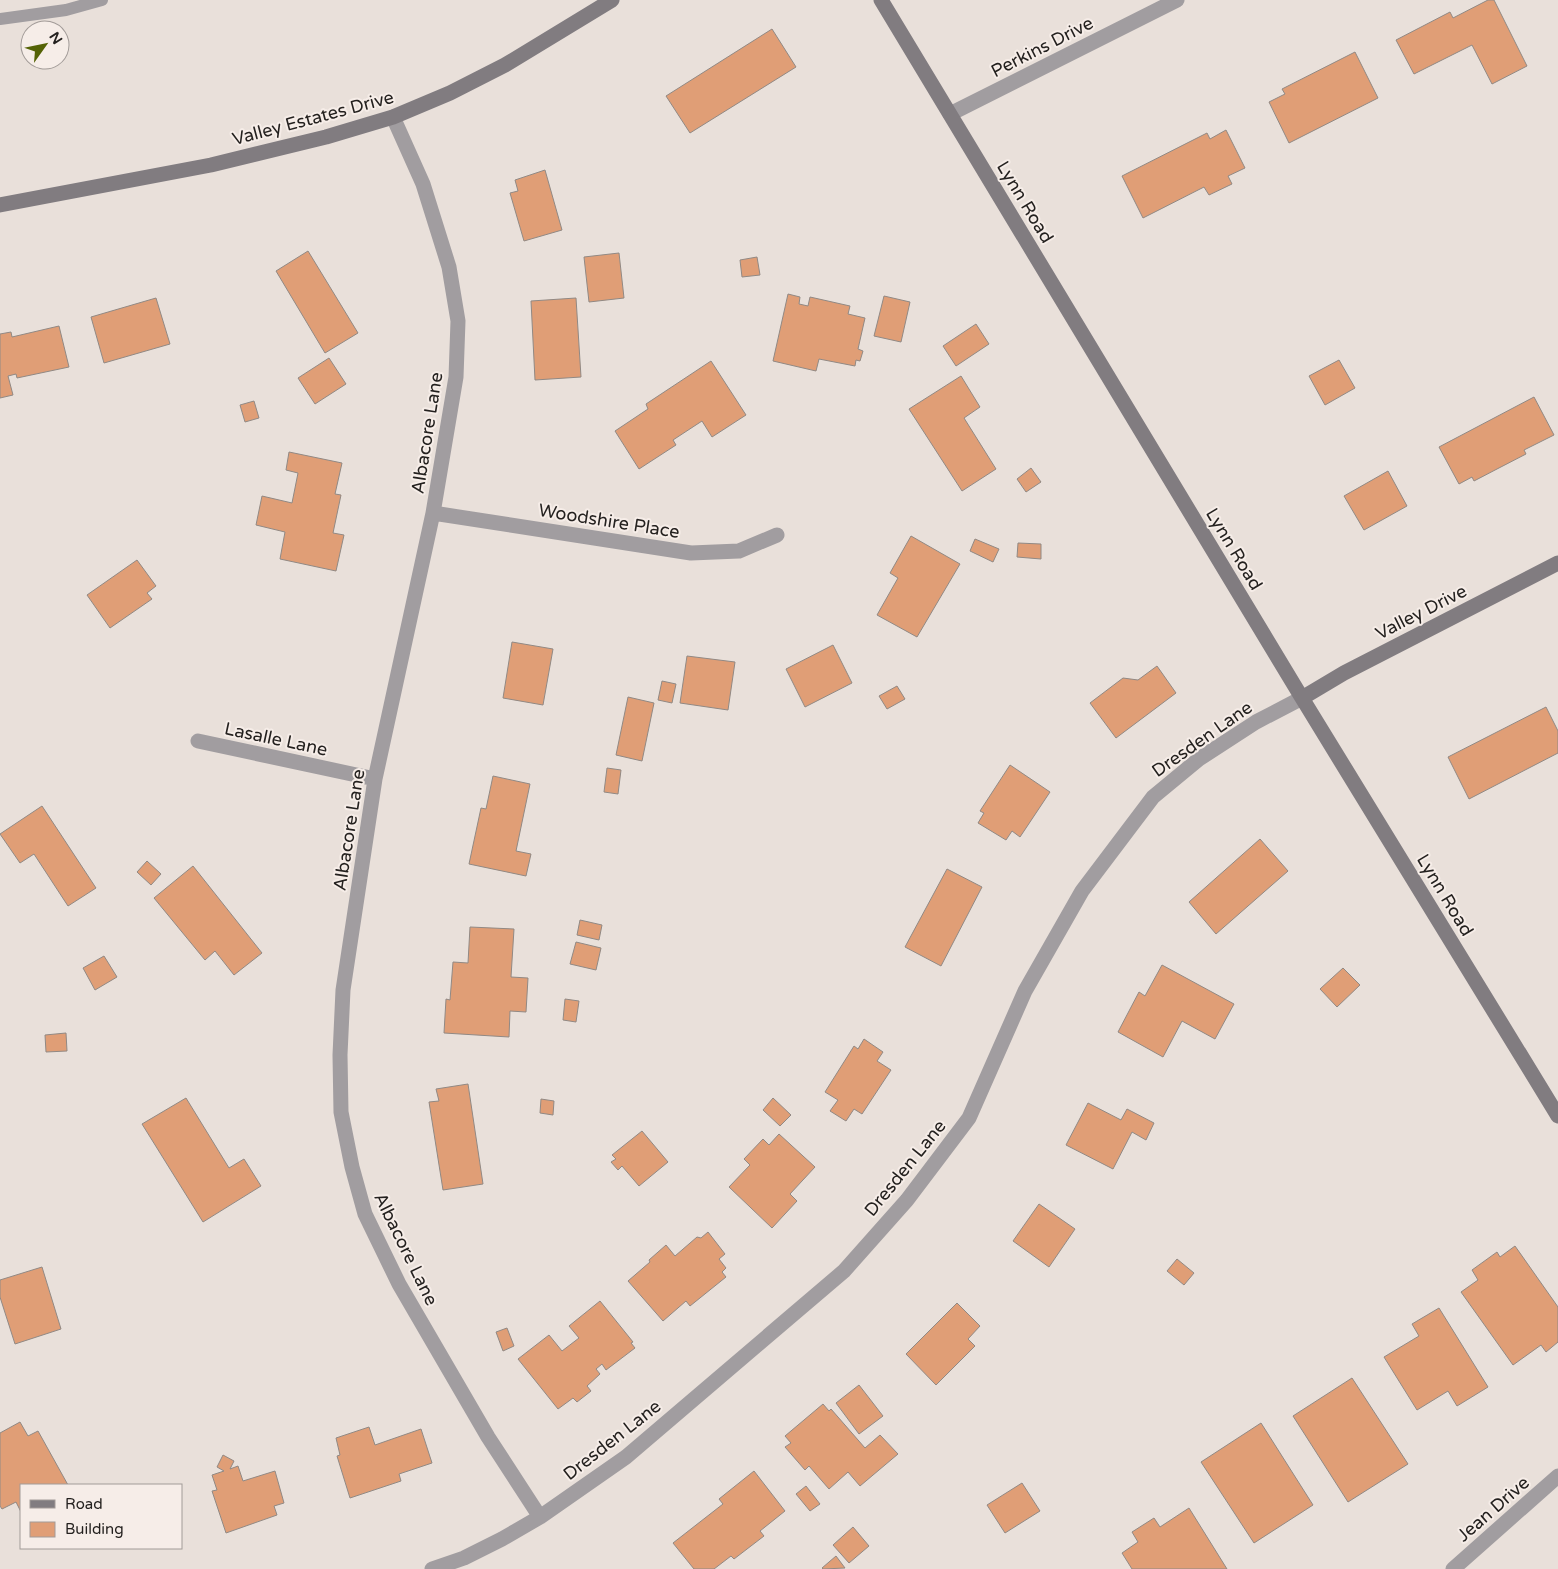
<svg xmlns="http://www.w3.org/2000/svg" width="1558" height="1569" font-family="'Varela Round',sans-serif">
	<rect width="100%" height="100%" fill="#e9e0da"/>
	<path fill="#e09e76" stroke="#918984" d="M1488,0H1494L1527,66L1492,84L1472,45L1414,74L1396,40L1450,12L1453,18Z
		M772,29L796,67L690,133L666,96Z
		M1355,52L1378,98L1289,143L1269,102L1285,94L1282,89Z
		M1226,130L1245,168L1228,176L1232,184L1209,195L1204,187L1143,218L1122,176L1207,133L1210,139Z
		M545,170L562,230L524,241L510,193L518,191L515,180Z
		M308,251L358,333L325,353L276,271Z
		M619,253L624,298L589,302L584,257Z
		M757,257L760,275L742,277L740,260Z
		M788,294L800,297L799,304L808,306L810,297L850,306L848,314L865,318L858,349L863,351L860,361L856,360L855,366L819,359L816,371L773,361Z
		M884,296L910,302L901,342L874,336Z
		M156,298L170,344L104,363L91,317Z
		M576,298L581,377L535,380L531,301Z
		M976,324L989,344L956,366L943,346Z
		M59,326L69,367L17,378L16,374L8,376L13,395L0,398V334L11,332L12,337Z
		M329,358L346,384L315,404L298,378Z
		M1339,360L1355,388L1325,405L1309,376Z
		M711,361L746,415L712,437L702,421L673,440L676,445L639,469L615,431L648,409L646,404Z
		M961,376L980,407L964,418L996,469L962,491L909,409Z
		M1534,397L1554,435L1524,450L1526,454L1497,469L1474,481L1472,477L1459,484L1439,447Z
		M254,401L259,418L245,422L240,405Z
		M289,452L342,463L335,494L341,495L333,533L344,535L336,571L280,559L285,532L256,525L262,496L292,503L298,473L286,470Z
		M1031,468L1041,482L1026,492L1017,479Z
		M1388,471L1407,506L1364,530L1344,496Z
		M911,536L960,564L917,637L877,615L898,578L890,573Z
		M975,539L999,549L993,562L970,551Z
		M1018,543L1041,544V559L1017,557Z
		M137,560L156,586L147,593L152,599L110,628L87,595Z
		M512,642L553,649L543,705L503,698Z
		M833,645L852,683L805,707L786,669Z
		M687,656L735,662L728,710L680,703Z
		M1157,666L1176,693L1116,738L1090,703L1123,678L1138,680Z
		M662,681L676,684L672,703L658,700Z
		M897,686L905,699L887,709L879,696Z
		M628,697L654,703L642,761L616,755Z
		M1546,707L1558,731V753L1469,799L1448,757Z
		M1010,765L1050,792L1020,837L1012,831L1006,840L978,823L984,813L980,811Z
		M607,768L621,770L618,794L604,792Z
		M493,776L530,784L516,851L531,854L526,876L469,864L481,808L486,809Z
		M42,806L96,888L68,906L34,854L20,863L0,834Z
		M1260,839L1288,871L1216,934L1189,902Z
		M147,861L161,874L151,885L137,872Z
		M193,866L262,953L234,975L215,951L205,960L154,898Z
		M947,869L982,887L941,966L905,947Z
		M580,920L602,925L599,940L577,935Z
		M470,927L514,929L511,977L528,978L526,1012L510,1011L509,1037L444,1033L446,999L450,1000L453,962L468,963Z
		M576,942L601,948L596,970L570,964Z
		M104,956L117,977L95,990L83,968Z
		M1162,965L1234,1004L1215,1039L1182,1021L1163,1057L1118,1032L1139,992L1145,996Z
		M1343,968L1360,985L1337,1007L1320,989Z
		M565,999L579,1001L576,1022L563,1020Z
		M66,1033L67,1051L46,1052L45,1035Z
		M864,1039L883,1052L877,1061L891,1070L862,1114L854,1109L846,1121L830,1111L838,1100L825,1092L854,1046L858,1049Z
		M468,1084L483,1184L443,1190L429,1102L439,1101L436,1089Z
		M186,1098L229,1168L244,1159L261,1186L203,1222L142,1124Z
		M773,1098L791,1115L780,1126L763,1110Z
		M541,1099L554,1101L553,1115L540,1113Z
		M1088,1103L1121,1120L1127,1109L1154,1123L1146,1140L1132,1132L1113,1169L1066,1145Z
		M642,1131L668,1162L639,1186L622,1166L618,1170L611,1162L616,1159L612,1155Z
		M779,1134L815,1167L790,1194L797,1201L772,1228L729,1187L750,1165L744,1159L763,1139L769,1145Z
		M1039,1204L1075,1229L1049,1267L1013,1241Z
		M708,1232L725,1254L719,1259L726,1268L722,1272L726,1277L690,1306L686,1301L663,1321L628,1281L650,1262L649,1260L666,1245L675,1256L697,1237L701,1238Z
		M1515,1246L1558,1307V1342L1546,1352L1541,1345L1513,1365L1461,1292L1478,1280L1472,1270L1497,1252L1500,1257Z
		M1177,1259L1194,1273L1184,1285L1167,1271Z
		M42,1267L61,1329L15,1344L0,1297V1280Z
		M600,1301L633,1342L631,1343L635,1348L606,1370L602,1364L596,1369L600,1374L587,1386L591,1391L577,1402L573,1398L558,1409L518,1359L549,1335L562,1351L579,1338L569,1326Z
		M957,1303L980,1326L968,1339L975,1346L936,1385L906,1354Z
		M1439,1308L1488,1387L1457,1406L1448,1391L1417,1410L1384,1357L1419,1336L1412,1324Z
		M507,1328L514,1346L503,1351L496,1332Z
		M1352,1378L1408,1464L1348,1502L1293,1416Z
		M859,1385L883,1416L859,1434L836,1403Z
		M823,1404L829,1411L831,1409L865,1448L880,1435L898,1454L860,1486L848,1472L829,1489L809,1466L805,1470L785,1447L791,1443L785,1436Z
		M20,1422L28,1436L38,1431L68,1485H21V1512L16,1502L2,1509L0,1506V1433Z
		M1261,1423L1313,1505L1254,1543L1201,1462Z
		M369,1427L375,1445L421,1429L432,1463L399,1474L401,1481L350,1498L337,1456L340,1455L336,1438Z
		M223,1455L234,1461L230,1469L238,1466L243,1481L275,1471L284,1503L274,1506L277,1515L226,1533L212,1491L217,1490L212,1475L224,1471L217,1467Z
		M754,1471L785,1511L760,1531L764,1536L734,1559L731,1556L714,1569H694L673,1543L723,1504L719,1499Z
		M1022,1483L1040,1511L1005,1533L987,1505Z
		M806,1486L820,1504L810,1511L796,1494Z
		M1189,1508L1227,1569H1132L1122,1553L1138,1542L1132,1532L1154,1518L1160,1527Z
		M853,1527L869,1546L849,1563L833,1545Z
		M836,1556L845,1568L823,1569L822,1568Z"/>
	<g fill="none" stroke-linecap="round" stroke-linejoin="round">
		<path stroke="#a19da0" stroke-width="12" d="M0,19L66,10L102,0"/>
		<path stroke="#a19da0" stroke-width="15" d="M950,114L1177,0
			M393,117L423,184L449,267L458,321L456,377L433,513L375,779L343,990L340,1055L341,1112L352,1167L365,1214L399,1284L488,1437L540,1517
			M433,513L691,553L739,551L777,535
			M198,741L375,779
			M432,1569L464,1558L502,1539L540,1517L626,1457L844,1271L907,1200L969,1118L1025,991L1082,891L1153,797L1199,759L1256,722L1302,698
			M1453,1569L1558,1476"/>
		<path stroke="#817c80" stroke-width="15" d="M881,0L1302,698L1558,1116
			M0,205L211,165L326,137L393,117L450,93L505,65L612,0
			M1302,698L1344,673L1558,563"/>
	</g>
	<g text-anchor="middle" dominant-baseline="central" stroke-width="4" stroke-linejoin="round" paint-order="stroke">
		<g font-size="18" fill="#24211f" stroke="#f6ede8">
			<text transform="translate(1042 47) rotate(-27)">Perkins Drive</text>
			<text transform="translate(313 118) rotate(-15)">Valley Estates Drive</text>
			<text transform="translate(1025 202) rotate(59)">Lynn Road</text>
			<text transform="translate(427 433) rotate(-81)">Albacore Lane</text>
			<text transform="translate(609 521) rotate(9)">Woodshire Place</text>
			<text transform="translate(1234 549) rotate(59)">Lynn Road</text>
			<text transform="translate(1421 612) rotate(-27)">Valley Drive</text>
			<text transform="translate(276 739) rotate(12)">Lasalle Lane</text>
			<text transform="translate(1202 739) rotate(-35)">Dresden Lane</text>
			<text transform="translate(349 830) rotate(-81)">Albacore Lane</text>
			<text transform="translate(1445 895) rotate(59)">Lynn Road</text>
			<text transform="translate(905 1168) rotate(-51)">Dresden Lane</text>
			<text transform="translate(406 1249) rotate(64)">Albacore Lane</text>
			<text transform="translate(612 1440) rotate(-38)">Dresden Lane</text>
			<text transform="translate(1493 1509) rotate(-41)">Jean Drive</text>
		</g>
	</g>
	<rect x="20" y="1484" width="162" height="65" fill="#f6ede8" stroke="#a29b98"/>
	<rect x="30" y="1500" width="25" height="8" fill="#817c80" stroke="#a29b98"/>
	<text x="65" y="1509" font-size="15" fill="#24211f">Road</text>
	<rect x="30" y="1522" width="25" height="15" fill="#e09e76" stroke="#a29b98"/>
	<text x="65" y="1534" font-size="15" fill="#24211f">Building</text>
	<g transform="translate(45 45) rotate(57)"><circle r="24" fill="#f6ede8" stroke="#a29b98"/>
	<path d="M0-4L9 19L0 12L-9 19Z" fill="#546205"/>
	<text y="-8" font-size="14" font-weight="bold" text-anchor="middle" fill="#24211f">N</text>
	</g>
</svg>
